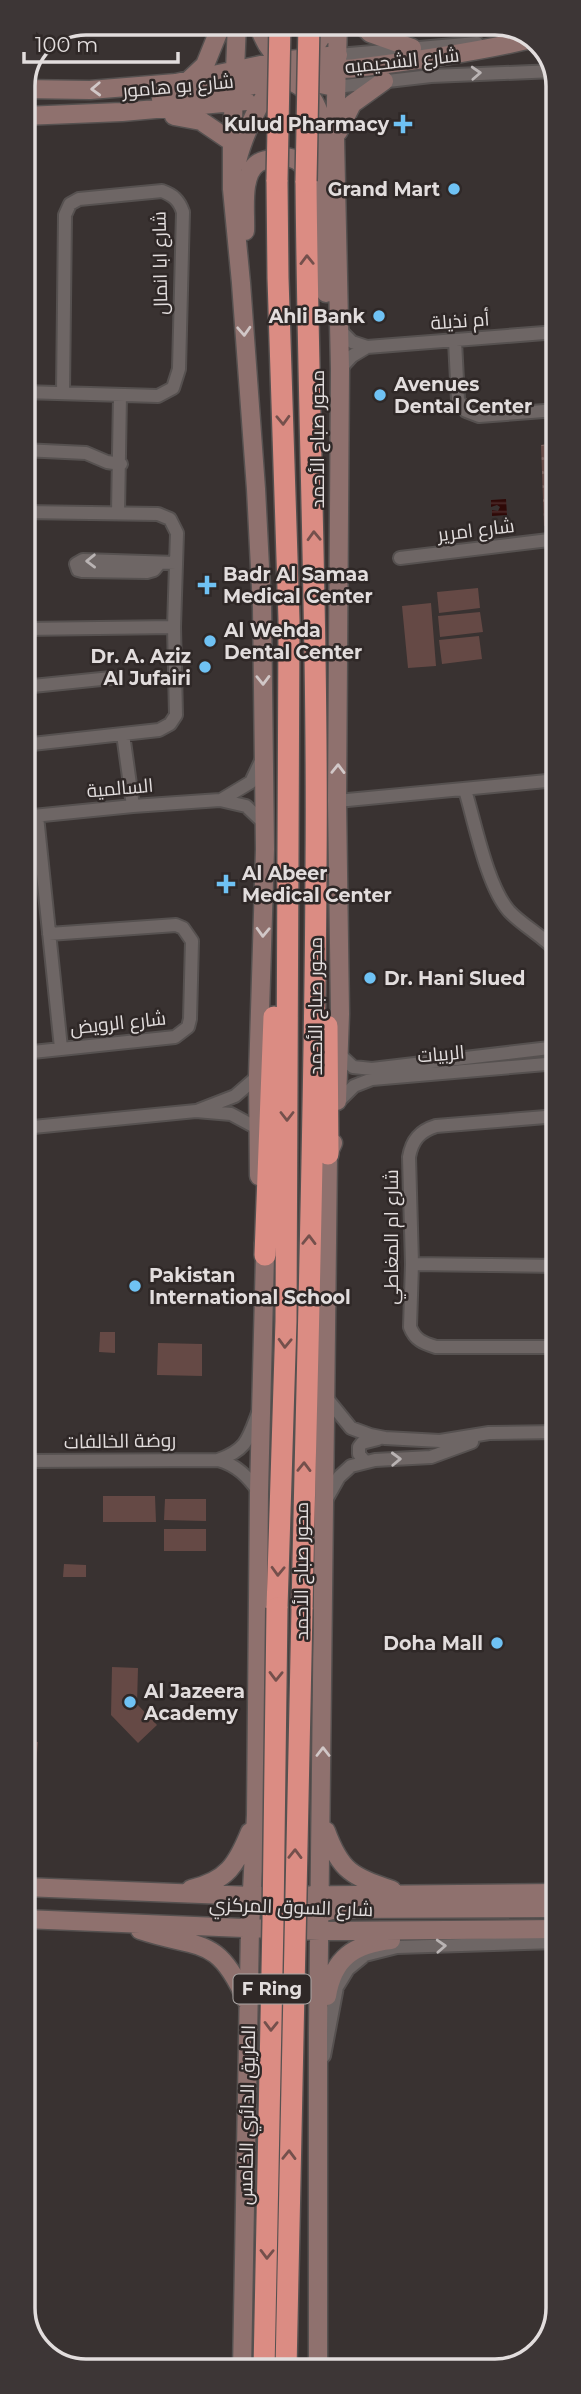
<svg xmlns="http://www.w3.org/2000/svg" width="581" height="2394" font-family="Montserrat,Cairo,sans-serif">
	<defs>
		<pattern id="park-dots" width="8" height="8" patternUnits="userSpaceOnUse" patternTransform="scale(1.75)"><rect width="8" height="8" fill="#654945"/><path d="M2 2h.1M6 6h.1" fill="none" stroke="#7b635f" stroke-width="1.8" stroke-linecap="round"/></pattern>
		<pattern id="water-rules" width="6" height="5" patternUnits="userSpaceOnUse" patternTransform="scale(1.75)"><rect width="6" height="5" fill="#2f0907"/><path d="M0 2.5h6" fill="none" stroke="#4d2c2b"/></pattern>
	</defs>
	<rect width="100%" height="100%" fill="#393231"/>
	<path fill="#654945" d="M478,588L480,608L439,613L437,592Z
		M431,603L436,666L408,668L402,606Z
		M480,612L483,632L440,637L438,616Z
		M479,636L482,659L442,664L439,640Z
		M23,1163H27L29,1254H23Z
		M100,1332H115V1353L99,1352Z
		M158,1343L202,1344V1376L157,1375Z
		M103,1496H155L156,1522H103Z
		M165,1499H206V1521L164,1520Z
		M164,1529H206V1551H164Z
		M64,1564L86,1565V1577H63Z
		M112,1667L138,1668L137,1704L157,1725L138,1743L111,1715Z
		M24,1740L38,1742L29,1838L24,1837Z"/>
	<path fill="url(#park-dots)" d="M548,444V449H557V524L544,526L541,445Z"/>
	<path fill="url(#water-rules)" d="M506,499L507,515L492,516V510L498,511L500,507L497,505L491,507V500Z"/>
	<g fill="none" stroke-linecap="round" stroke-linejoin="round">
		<g stroke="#565150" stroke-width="16">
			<path id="street" d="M510,27L527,40
				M338,55L477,43
				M336,87L431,76L555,71
				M339,329L352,342L367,347L557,332
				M455,341L458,400L466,411L479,416L557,410
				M340,369L352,356L367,347
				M23,392L158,396L173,388L179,369L183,212C179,200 173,195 162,191L79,199L70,204L65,215L63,392
				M23,450L86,453L107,462L121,464
				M23,512L158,514L170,519L177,533L174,627L176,715L170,724L159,730L23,745
				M118,513L120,395
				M400,558L557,539
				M159,564L154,570L147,572L82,571L78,570L76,564L83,560L176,563
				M23,629L174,627
				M23,687L111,678
				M123,734L133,806
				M465,790C475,823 487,886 509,911C524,927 544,936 558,953
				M221,800L251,782L261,761
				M337,801L557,780
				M37,816L61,1048
				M23,817L133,806L220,800L246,806L265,824
				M23,1053L175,1037L188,1027L190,1019L192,941L183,928L176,925L49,934
				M339,1054L353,1067L372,1069L558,1047
				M337,1103L354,1086L372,1079L558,1063
				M199,1110L235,1096L258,1076
				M558,1116L436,1126C420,1131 412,1140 409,1157L412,1264L410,1327C415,1340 423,1343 436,1347H558
				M23,1128L196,1111L231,1114L257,1128
				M412,1264L558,1266
				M325,1396L351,1428L370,1435L385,1438L440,1441L489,1433L558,1432
				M218,1460C246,1450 248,1440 258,1413
				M23,1461L218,1460C237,1465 248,1477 259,1492
				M365,1462L359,1454V1447L362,1443L378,1439
				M326,1500L339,1477L351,1466L375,1460L431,1457L472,1442
				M324,2056L337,1987L348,1969L365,1955L397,1947L558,1942"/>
		</g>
		<g stroke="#565150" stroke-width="21">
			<path id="secondary" d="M237,23L232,142V189L241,283L256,489L262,607L265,849L258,1076L259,1176
				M258,23C267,59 301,83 336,87
				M360,23L370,33L412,48
				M304,60L316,45L330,23
				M234,71C269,76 307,74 319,113L326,293
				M188,81L205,65L222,23
				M23,89L90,90L176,83L279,61L338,55
				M161,99L234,90L275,79
				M23,116L122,112L246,101
				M174,116L201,121L232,142
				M338,132L352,104L384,81
				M237,162C242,140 263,88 282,77C302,66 334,71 356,68C414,61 471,53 527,40
				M245,231C246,212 240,175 258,163C265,159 273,159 280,158C295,155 302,163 310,176
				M337,1101L340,1014L337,801L340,369L335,138L338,23
				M326,1831C341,1872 352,1876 392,1890
				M24,1887L252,1896L558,1893
				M191,1889C227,1881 237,1864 250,1832
				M24,1919L320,1931L558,1929
				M285,1927L301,1918L336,1909L558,1908
				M140,1930C199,1950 217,1934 246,2000
				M327,1996C333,1958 354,1944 391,1940
				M318,2370V2033L328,1154L333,1143
				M242,2371L250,1928L256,1815L259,1493L265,1255L264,1243"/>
		</g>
		<g stroke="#565150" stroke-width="24">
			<path id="highway" d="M327,1026L328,1154
				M265,1255L274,1017
				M277,1608L286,1321L289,620L278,278L277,180
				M302,1609C307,1363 315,1116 316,870C318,640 308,411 306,181"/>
		</g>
		<use href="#street" stroke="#6e6665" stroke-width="12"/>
		<use href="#secondary" stroke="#8f716e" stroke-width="18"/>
		<use href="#highway" stroke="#db8c83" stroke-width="21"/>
		<g stroke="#565150" stroke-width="24" stroke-linecap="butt">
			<path id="highway-bridge" d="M277,180L280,23
				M306,181L309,23
				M264,2370L273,1921L277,1608
				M286,2370L302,1609"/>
		</g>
		<use href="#highway-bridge" stroke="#db8c83" stroke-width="21"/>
	</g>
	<defs><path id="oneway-chevron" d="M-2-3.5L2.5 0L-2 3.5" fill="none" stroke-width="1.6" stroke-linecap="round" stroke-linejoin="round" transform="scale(1.75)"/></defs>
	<g stroke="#b9b3b3">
		<use href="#oneway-chevron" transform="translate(476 73) rotate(-3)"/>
		<use href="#oneway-chevron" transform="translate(91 561) rotate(179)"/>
		<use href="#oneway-chevron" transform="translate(396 1459) rotate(-2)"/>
		<use href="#oneway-chevron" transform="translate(441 1946) rotate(-3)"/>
	</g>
	<g stroke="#d1c7c7">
		<use href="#oneway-chevron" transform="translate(96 89) rotate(178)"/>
		<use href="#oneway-chevron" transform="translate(244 331) rotate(87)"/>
		<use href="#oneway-chevron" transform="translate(263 680) rotate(89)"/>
		<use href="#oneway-chevron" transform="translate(338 769) rotate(-89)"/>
		<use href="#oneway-chevron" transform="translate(263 932) rotate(92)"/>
		<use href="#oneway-chevron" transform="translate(323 1752) rotate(-90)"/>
	</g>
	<g stroke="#74504c">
		<use href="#oneway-chevron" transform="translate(307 260) rotate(-91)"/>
		<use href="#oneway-chevron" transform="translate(283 420) rotate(88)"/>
		<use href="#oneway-chevron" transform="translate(314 536) rotate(-92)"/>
		<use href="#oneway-chevron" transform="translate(287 1116) rotate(90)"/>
		<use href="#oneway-chevron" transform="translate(309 1240) rotate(-89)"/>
		<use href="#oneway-chevron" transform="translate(285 1343) rotate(92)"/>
		<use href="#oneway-chevron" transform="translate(304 1467) rotate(-89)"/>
		<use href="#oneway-chevron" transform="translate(278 1571) rotate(92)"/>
		<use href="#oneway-chevron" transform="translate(276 1676) rotate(91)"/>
		<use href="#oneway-chevron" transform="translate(295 1854) rotate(-89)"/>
		<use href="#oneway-chevron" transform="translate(271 2026) rotate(91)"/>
		<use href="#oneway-chevron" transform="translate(289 2155) rotate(-89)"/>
		<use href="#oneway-chevron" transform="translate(267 2254) rotate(91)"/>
	</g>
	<g fill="#6fc2f4" stroke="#2f2827" stroke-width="2.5">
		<path d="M399.5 113.5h7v7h7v7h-7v7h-7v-7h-7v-7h7z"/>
		<circle cx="454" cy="189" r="7"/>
		<circle cx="379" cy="316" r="7"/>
		<circle cx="380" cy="395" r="7"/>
		<path d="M203.5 574.5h7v7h7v7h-7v7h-7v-7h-7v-7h7z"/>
		<circle cx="210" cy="641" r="7"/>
		<circle cx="205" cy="667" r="7"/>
		<path d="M222.5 873.5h7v7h7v7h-7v7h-7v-7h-7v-7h7z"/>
		<circle cx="370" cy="978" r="7"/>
		<circle cx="135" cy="1286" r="7"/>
		<circle cx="497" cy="1643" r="7"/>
		<circle cx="130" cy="1702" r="7"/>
	</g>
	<g text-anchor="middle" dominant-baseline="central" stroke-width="5" stroke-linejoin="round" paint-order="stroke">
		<rect fill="#2f2827" stroke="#aca7a6" stroke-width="2" x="233.5" y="1974.5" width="77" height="29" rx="5"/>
		<g font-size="18" font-weight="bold" fill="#e2dddd">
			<text x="272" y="1989">F Ring</text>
		</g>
		<g font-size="19" fill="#e2dddd" stroke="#2f2827">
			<text transform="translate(402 61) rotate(-6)">شارع الشحيميه</text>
			<text transform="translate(178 86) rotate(-5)">شارع بو هامور</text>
			<text transform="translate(160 263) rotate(-91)">شارع ابا انمال</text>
			<text transform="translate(460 321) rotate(-4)">أم نذيلة</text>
			<text transform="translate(317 439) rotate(-90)">محور صباح الأحمد</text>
			<text transform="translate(476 530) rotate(-7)">شارع امرير</text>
			<text transform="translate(120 788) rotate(-5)">السالمية</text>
			<text transform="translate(315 1006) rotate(-90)">محور صباح الأحمد</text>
			<text transform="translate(118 1023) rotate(-6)">شارع الرويض</text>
			<text transform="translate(441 1054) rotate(-5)">الربيات</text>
			<text transform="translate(391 1237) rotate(-90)">شارع ام المغاطي</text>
			<text transform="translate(120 1441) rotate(-1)">روضة الخالفات</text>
			<text transform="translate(301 1571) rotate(-90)">محور صباح الأحمد</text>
			<text transform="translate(291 1907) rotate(2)">شارع السوق المركزي</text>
			<text transform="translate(247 2115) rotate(-89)">الطريق الدائري الخامس</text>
		</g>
		<g font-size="19" font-weight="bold" fill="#e2dddd" stroke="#2f2827" text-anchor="start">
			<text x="389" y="124" text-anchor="end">Kulud Pharmacy</text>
			<text x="440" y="189" text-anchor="end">Grand Mart</text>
			<text x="365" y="316" text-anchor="end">Ahli Bank</text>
			<text x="394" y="384">Avenues<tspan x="394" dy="22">Dental Center</tspan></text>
			<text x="223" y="574">Badr Al Samaa<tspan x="223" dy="22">Medical Center</tspan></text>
			<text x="224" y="630">Al Wehda<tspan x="224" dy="22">Dental Center</tspan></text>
			<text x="191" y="656" text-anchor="end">Dr. A. Aziz<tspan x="191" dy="22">Al Jufairi</tspan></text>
			<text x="242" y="873">Al Abeer<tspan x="242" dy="22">Medical Center</tspan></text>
			<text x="384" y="978">Dr. Hani Slued</text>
			<text x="149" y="1275">Pakistan<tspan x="149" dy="22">International School</tspan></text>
			<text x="483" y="1643" text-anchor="end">Doha Mall</text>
			<text x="144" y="1691">Al Jazeera<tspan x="144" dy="22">Academy</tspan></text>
		</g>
	</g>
	<path d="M0 0H581V2394H0ZM86 35H495A51 51 0 0 1 546 86V2308A51 51 0 0 1 495 2359H86A51 51 0 0 1 35 2308V86A51 51 0 0 1 86 35Z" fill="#3d3636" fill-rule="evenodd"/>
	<path fill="none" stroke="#e2dddd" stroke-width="3.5" d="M86 35H495A51 51 0 0 1 546 86V2308A51 51 0 0 1 495 2359H86A51 51 0 0 1 35 2308V86A51 51 0 0 1 86 35Z"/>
	<path d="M24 52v10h154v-10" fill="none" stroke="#e2dddd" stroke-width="3.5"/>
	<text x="35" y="52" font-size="21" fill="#e2dddd" stroke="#2f2827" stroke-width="5" paint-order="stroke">100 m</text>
</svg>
